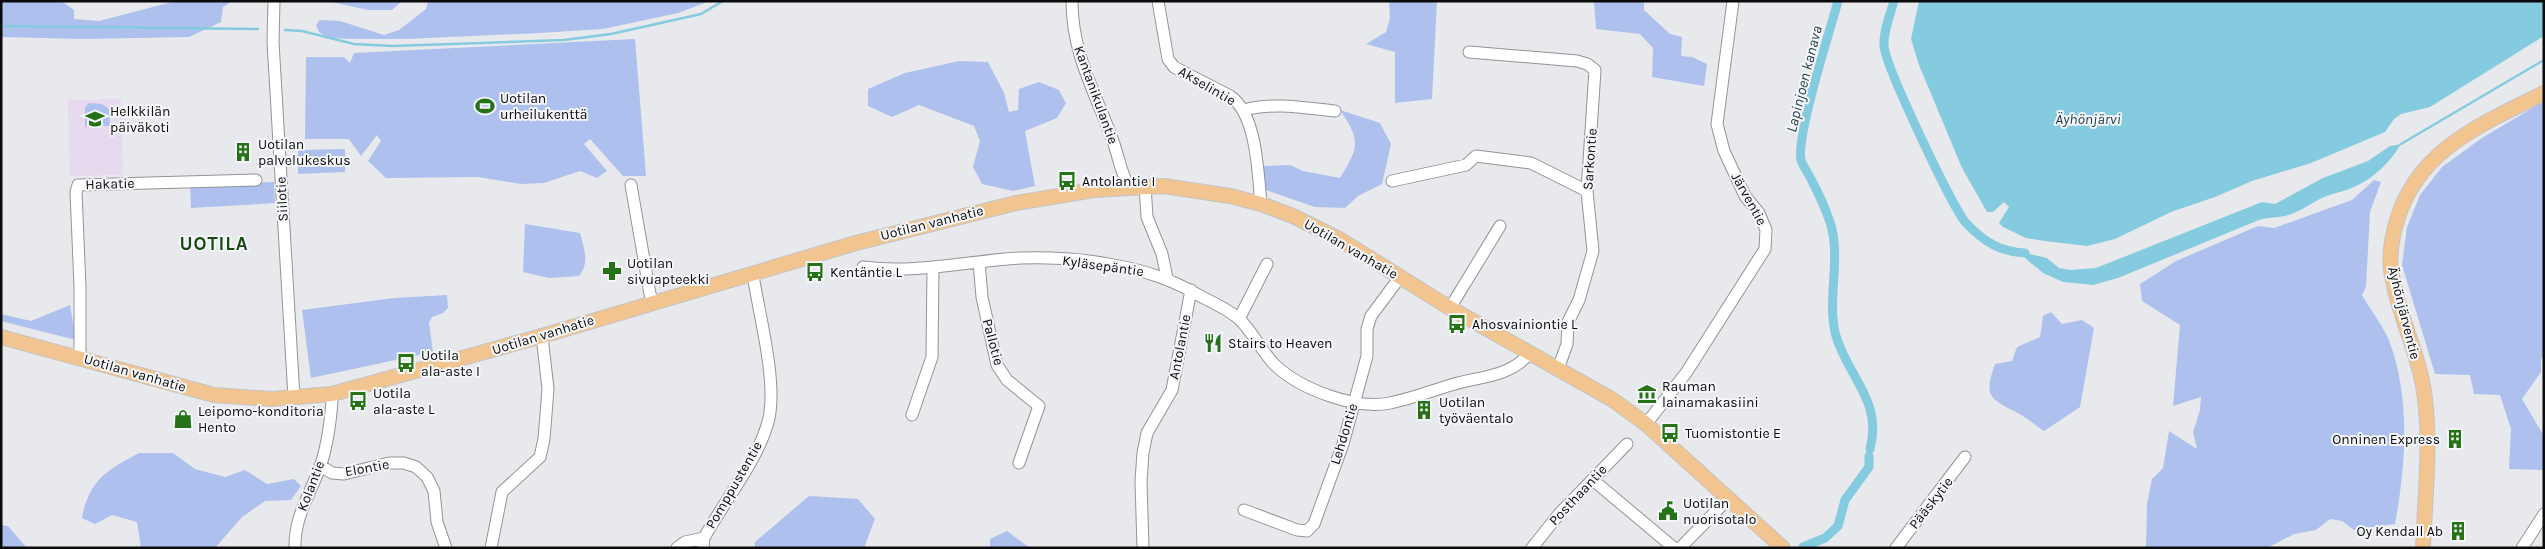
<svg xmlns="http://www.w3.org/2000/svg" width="2545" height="549" font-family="Karla,sans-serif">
	<rect width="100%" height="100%" fill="#e8e9ec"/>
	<path fill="#e7daee" d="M121,99L123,175L70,176L68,100Z"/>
	<path fill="#aec0ed" d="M1,1H61L74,10V19L99,21L176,1H232L223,7L221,22L189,37L83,39L1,37Z
		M327,1H402L392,10H368Z
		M428,1H710L678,13L603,29L539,33L406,39H353L329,38L319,32L316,25L320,20L340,21L384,35L399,30L426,9Z
		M1389,1H1437L1432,99L1395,103V52L1366,44L1386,32L1390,18Z
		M1594,1H1644V10L1670,34L1682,37L1681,56L1692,57L1707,64L1704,86L1652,77L1653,48L1640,34L1596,29Z
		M635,39L646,176H623L590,139L584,144L607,171L597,178L580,171L544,183L521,184L478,177L386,178L368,161L381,141L377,135L361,156L349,139H305L306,57H344L350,63L354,53Z
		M959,61L988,62L1004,93L1009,112L1018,110L1019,89L1039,82L1059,90L1066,103L1057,118L1025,131L1035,186L1013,191L982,184L973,167L980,141L974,126L919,105L892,117L868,106V89L905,73Z
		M2544,101V356L2541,359V372L2522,399L2544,436V470L2509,469L2511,429L2500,395L2474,394L2470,375L2435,374L2402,265L2407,227L2420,195L2442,167L2482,138Z
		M89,103L102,104L109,109L110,126H102L101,124L85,127V107Z
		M1340,110L1380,123L1391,144L1382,184L1358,196L1345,208L1315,207L1266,190L1263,166L1290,165L1303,171L1340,178C1359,147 1361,141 1340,110Z
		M345,149V172L298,174V150Z
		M2374,180L2381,182L2370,212L2366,287L2362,295C2370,309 2381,323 2388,338C2411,395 2406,465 2395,524L2354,530L2342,521L2330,519L2316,530L2294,534L2267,548H2146L2147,504L2152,479L2163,468L2169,431L2197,449L2193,432L2200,410L2201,397L2173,406L2180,325L2142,301L2140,284L2176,261L2258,226L2274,228L2352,200Z
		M274,182L275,203L191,208L190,185Z
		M525,224L580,233C584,248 590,263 579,276L549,278L523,272Z
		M447,295L448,308L443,313L432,317L429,323L433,352L311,378L302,310L394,298Z
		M70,305L76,340L1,321V314L31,321Z
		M2051,312L2062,324L2082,320L2094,328L2080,407L2044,431C2034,424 2024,416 2014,411C1987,398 1985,393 1995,364L2012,361L2017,347L2040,337L2043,316Z
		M139,453H173L195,469L225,477L245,470L267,484L294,479L301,486L291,500L265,501L242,517L215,548H141L137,522L112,515L95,524L82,518C89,480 107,470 139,453Z
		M809,496L858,499L875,519L864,548H755V542Z
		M1,525L8,526L27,548H1Z
		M1007,531L1030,548H990V539Z"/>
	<path fill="#85cbdf" d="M1919,1H2544V36L2430,107L2401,114L2394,119L2385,132L2311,163L2252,181L2215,197L2171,212L2115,239L2087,246L2045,241L2026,238L2003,227L1999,223L2009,207L2004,202L1993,212H1987L1962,168L1919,65L1911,39Z
		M2401,144C2392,160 2373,179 2356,186C2345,192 2331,193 2320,199C2308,205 2298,213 2285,216C2276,218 2268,217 2259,220L2118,278L2093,285L2063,282L2043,273L2025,258V253L2047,258L2059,268L2070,270L2096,268L2262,202L2275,204L2323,178L2368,161L2390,146Z"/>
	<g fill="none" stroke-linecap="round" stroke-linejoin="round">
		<path stroke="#85cbdf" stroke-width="2.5" d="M1,26L258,29
			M285,30L302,31L354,44L393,46L564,40L611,34L701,14L723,1
			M2401,144L2544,60"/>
		<path stroke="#85cbdf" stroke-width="9" d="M1838,1C1830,31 1796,136 1801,160C1803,167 1809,174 1812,181C1819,194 1825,208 1830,222C1842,259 1826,299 1836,336C1848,377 1883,401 1870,449
			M1894,1C1890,15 1883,32 1884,46C1885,65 1952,207 1966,223C1983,241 2000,252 2025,253
			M1803,547L1825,538L1838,526L1845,500L1869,467V456"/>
		<g stroke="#939496" stroke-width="13">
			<path id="minor" d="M274,1L273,42L294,397
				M1072,1C1072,56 1097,95 1114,144C1119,159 1121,173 1129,187
				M1158,1L1168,59L1174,67L1230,96C1257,114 1258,174 1261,204
				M1469,52L1577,61L1587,64L1595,70L1587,191L1593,251L1579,300L1568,322L1567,344L1558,369
				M1244,110C1274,102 1305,108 1335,111
				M1392,181L1466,165L1476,156L1531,163L1587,191
				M631,185L650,294L654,303
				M1145,186L1147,217L1162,254L1167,278
				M979,262L982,297L997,365L1007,380L1039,406L1019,463
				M863,267C916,274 967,261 1020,258C1051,257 1084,259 1114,265C1147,271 1173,280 1202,297C1214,303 1227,309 1238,318C1252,330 1261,351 1275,365C1300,389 1355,410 1390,403C1410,399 1431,391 1451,385C1480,376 1508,378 1529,354
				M1450,308L1500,226
				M1239,319L1267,264
				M80,358V286L76,192L78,185L256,180
				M912,415L932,357L933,268
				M1646,424L1686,373L1765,249L1766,230L1759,213L1745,196L1724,151L1717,124L1733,1
				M321,466L332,473L344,474L389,463H404L416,467L427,477L434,491L437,522L446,548
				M1593,480L1674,548
				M1244,510L1297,530L1307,531L1314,524L1343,444L1367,356V329L1371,316L1400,277
				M295,548C294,517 310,495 320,467C327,448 332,414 332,394
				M491,548L502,492L540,457L544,439L548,389L542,336
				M677,548L685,542L704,538
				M703,548L704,538C724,501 760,458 769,418C777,380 759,314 753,275
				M1143,548L1141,481L1143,453L1147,433L1172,390L1191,290
				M1532,548L1559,514L1627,444
				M1680,548L1728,499
				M1896,548L1965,457
				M2522,548L2544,514"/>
		</g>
		<g stroke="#c4c4c5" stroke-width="16">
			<path id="major" d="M1,337L214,395L272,399L332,394L542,336L856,243L1016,203L1094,190L1164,186L1230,196L1261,204L1293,216L1341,240L1450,308L1613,400L1646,424L1783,548
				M2423,548C2425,495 2432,437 2423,385C2416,348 2398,313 2392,276C2388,257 2392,237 2397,220C2419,148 2483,124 2544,93"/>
		</g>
		<use href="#minor" stroke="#fff" stroke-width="11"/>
		<use href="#major" stroke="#f2c590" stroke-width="14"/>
	</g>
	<defs>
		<g id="stadium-bare" transform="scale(1.5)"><path d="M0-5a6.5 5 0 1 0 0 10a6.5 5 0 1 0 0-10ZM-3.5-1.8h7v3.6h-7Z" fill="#257217" stroke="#f5f6f9" stroke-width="2.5" paint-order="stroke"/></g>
		<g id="school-bare" transform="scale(1.5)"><path d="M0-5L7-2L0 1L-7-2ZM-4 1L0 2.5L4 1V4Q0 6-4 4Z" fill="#257217" stroke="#f5f6f9" stroke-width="2.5" paint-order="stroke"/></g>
		<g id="building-bare" transform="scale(1.5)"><path d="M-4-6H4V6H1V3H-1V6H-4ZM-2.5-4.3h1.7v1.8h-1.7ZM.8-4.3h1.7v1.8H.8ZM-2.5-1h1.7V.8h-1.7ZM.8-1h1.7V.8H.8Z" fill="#257217" stroke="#f5f6f9" stroke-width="2.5" paint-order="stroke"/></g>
		<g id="bus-bare" transform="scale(1.5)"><path d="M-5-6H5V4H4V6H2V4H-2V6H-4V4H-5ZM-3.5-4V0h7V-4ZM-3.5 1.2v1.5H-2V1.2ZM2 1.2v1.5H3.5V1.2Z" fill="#257217" stroke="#f5f6f9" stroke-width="2.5" paint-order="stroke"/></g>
		<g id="pharmacy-bare" transform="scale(1.5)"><path d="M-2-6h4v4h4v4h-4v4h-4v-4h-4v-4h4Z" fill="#257217" stroke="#f5f6f9" stroke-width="2.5" paint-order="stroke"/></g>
		<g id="restaurant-bare" transform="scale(1.5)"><path d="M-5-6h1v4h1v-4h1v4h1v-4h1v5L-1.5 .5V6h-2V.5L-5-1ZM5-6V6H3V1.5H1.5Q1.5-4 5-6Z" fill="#257217" stroke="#f5f6f9" stroke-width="2.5" paint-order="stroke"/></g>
		<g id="museum-bare" transform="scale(1.5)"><path d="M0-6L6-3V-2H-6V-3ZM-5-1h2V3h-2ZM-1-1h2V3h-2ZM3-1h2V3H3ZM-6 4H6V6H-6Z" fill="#257217" stroke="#f5f6f9" stroke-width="2.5" paint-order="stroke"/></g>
		<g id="shop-bare" transform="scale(1.5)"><path d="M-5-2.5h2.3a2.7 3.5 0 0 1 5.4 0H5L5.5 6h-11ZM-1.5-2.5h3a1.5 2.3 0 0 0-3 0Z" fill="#257217" stroke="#f5f6f9" stroke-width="2.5" paint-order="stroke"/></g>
		<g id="civic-bare" transform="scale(1.5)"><path d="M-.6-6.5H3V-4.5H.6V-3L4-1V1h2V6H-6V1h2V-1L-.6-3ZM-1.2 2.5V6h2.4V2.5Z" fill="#257217" stroke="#f5f6f9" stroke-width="2.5" paint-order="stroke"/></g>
	</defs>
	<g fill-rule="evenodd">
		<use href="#stadium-bare" x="485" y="106"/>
		<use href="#school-bare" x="95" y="119"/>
		<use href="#building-bare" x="243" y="152"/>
		<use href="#bus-bare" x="1067" y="181"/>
		<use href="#pharmacy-bare" x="612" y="271"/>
		<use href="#bus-bare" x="815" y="272"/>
		<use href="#bus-bare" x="1457" y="324"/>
		<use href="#restaurant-bare" x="1213" y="343"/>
		<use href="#bus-bare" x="406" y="363"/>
		<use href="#museum-bare" x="1647" y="394"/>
		<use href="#bus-bare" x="358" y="401"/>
		<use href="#building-bare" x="1424" y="410"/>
		<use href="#shop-bare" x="183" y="419"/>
		<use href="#bus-bare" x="1670" y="433"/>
		<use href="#building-bare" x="2455" y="439"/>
		<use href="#civic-bare" x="1668" y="511"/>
		<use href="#building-bare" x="2458" y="531"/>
	</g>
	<g text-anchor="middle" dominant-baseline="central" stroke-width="4" stroke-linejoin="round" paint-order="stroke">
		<g font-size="14" fill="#0b0b0c" stroke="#f5f6f9">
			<text transform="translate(1207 86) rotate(30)">Akselintie</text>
			<text transform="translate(1096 95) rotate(70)">Kantanikulantie</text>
			<text transform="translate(1590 159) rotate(-86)">Sarkontie</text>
			<text transform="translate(110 184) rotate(-2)">Hakatie</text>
			<text transform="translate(282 199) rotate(-93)">Siilotie</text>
			<text transform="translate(1749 199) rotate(61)">Järventie</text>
			<text transform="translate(932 223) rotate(-14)">Uotilan vanhatie</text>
			<text transform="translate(1351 249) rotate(30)">Uotilan vanhatie</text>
			<text transform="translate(1103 266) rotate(8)">Kyläsepäntie</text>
			<text transform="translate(2404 313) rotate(76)">Äyhönjärventie</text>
			<text transform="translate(543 335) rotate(-17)">Uotilan vanhatie</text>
			<text transform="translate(993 342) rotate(75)">Pallotie</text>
			<text transform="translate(1180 347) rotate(-79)">Antolantie</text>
			<text transform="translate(135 373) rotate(16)">Uotilan vanhatie</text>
			<text transform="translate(1344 434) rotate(-73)">Lehdontie</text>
			<text transform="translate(367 468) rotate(-10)">Elontie</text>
			<text transform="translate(734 485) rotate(-60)">Pomppustentie</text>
			<text transform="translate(311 486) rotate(-69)">Kolantie</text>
			<text transform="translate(1578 495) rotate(-47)">Posthaantie</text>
			<text transform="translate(1931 503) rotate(-52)">Pääskytie</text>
		</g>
		<g font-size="14" fill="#0b0b0c" stroke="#f5f6f9" text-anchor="start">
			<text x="500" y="98">Uotilan<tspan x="500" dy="16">urheilukenttä</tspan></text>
			<text x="110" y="111">Helkkilän<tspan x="110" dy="16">päiväkoti</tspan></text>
			<text x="258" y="144">Uotilan<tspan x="258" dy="16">palvelukeskus</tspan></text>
			<text x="1082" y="181">Antolantie I</text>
			<text x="627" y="263">Uotilan<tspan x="627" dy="16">sivuapteekki</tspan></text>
			<text x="830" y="272">Kentäntie L</text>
			<text x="1472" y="324">Ahosvainiontie L</text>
			<text x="1228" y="343">Stairs to Heaven</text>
			<text x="421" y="355">Uotila<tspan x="421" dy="16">ala-aste I</tspan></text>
			<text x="1662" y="386">Rauman<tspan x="1662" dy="16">lainamakasiini</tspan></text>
			<text x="373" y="393">Uotila<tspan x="373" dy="16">ala-aste L</tspan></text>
			<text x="1439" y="402">Uotilan<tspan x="1439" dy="16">työväentalo</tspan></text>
			<text x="198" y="411">Leipomo-konditoria<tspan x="198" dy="16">Hento</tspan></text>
			<text x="1685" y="433">Tuomistontie E</text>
			<text x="2440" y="439" text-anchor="end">Onninen Express</text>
			<text x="1683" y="503">Uotilan<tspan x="1683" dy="16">nuorisotalo</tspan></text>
			<text x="2443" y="531" text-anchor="end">Oy Kendall Ab</text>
		</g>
		<g font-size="15" font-style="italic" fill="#1b3d46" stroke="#f5f6f9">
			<text transform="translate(1804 79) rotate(-76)">Lapinjoen kanava</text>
			<text x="2088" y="119">Äyhönjärvi</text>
		</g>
		<g font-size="19" font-weight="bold" letter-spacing="1" fill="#184910" stroke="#f5f6f9">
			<text x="214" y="244">UOTILA</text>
		</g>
	</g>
	<rect width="2545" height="549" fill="none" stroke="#0b0b0c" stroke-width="5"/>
</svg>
